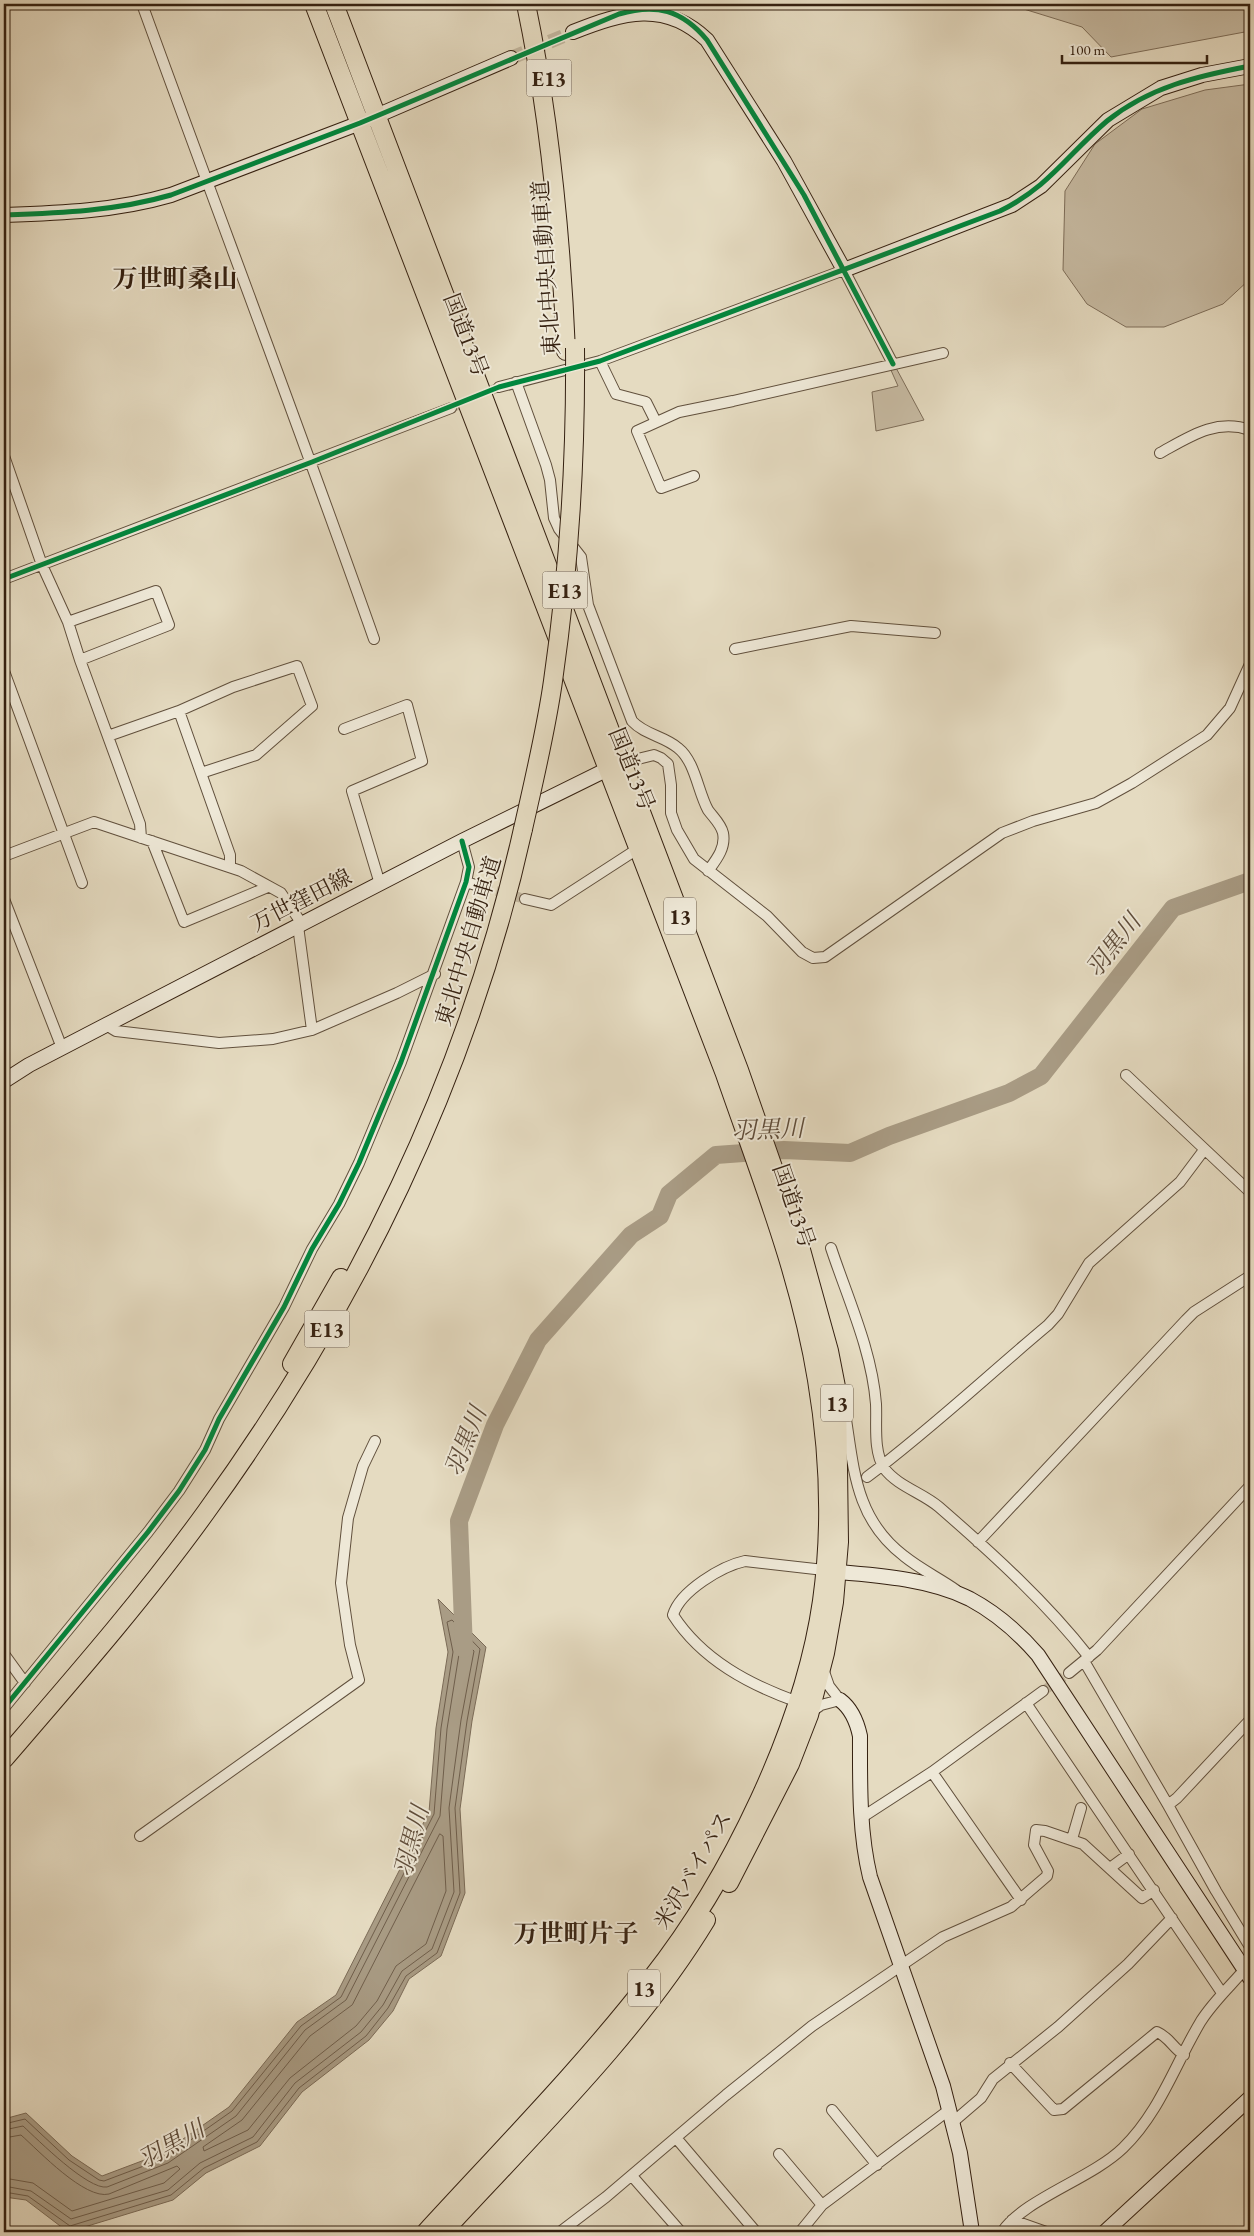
<svg xmlns="http://www.w3.org/2000/svg" width="1254" height="2236" font-family="'EB Garamond','Noto Serif JP',serif">
	<rect width="100%" height="100%" fill="#e5dbc1"/>
	<filter id="stains"><feTurbulence type="fractalNoise" baseFrequency=".004" numOctaves="4"/><feColorMatrix values="0 0 0 0 .2 0 0 0 0 .09 0 0 0 0 .02 0 0 0 .5 -.17"/></filter>
	<radialGradient id="worn" r=".72"><stop offset=".6" stop-color="#630" stop-opacity="0"/><stop offset="1" stop-color="#630" stop-opacity=".3"/></radialGradient>
	<path fill="#c7bba3" stroke="#7e6e5a" d="M990,4H1250V31L1111,57L1082,27L1014,6Z
		M1250,84V279L1223,304L1164,327H1126L1087,304L1063,270L1065,191L1095,144L1142,109L1205,90Z
		M895,366L924,420L876,431L872,392L898,386L890,368Z"/>
	<path fill="#a99c85" stroke="#7b6b57" d="M438,1599L486,1647L472,1721L460,1809L465,1893L441,1956L409,1979L393,2011L369,2040L302,2092L260,2146L206,2173L173,2200L68,2232L26,2200L4,2197V2119L26,2113L72,2156L102,2176L163,2153L229,2107L297,2022L336,1995L429,1812L436,1728L448,1652Z"/>
	<g fill="none" stroke-linecap="round" stroke-linejoin="round">
		<path stroke="#6f5e4b" stroke-width="1" d="M440,1834L443,1836L446,1891L426,1944L396,1966L377,2001L356,2026L290,2078L248,2130L204,2151L203,2147L242,2120L310,2036L352,2005Z
			M4,2124L25,2119L69,2160L99,2180L104,2181L165,2158L232,2111L301,2026L341,1997L434,1814L441,1728L453,1652L447,1622L452,1620L480,1649L467,1721L455,1808L460,1893L437,1953L406,1976L388,2008L366,2036L299,2088L257,2142L204,2168L171,2195L70,2226L28,2196L4,2192
			M4,2130L23,2126C38,2140 88,2190 107,2187L168,2163L236,2116L305,2030L346,2000L440,1816L447,1729L459,1654L457,1640L462,1639L474,1651L461,1720L449,1808L454,1892L432,1949L402,1971L383,2005L361,2032L295,2083L253,2137L200,2163L168,2190L71,2219L31,2191L4,2186
			M4,2138L21,2135C39,2151 85,2200 109,2194L177,2166L180,2169L164,2183L72,2211L33,2183L4,2178"/>
		<path stroke="#a99c85" stroke-width="18" d="M464,1649L459,1521L495,1425L538,1340L631,1235L660,1216L669,1194L716,1155L784,1150L850,1153L889,1136L1009,1093L1041,1076L1173,908L1250,881"/>
		<path stroke="#c2b69e" stroke-width="10" stroke-dasharray="10 5" stroke-linecap="butt" d="M451,408L499,387
			M482,887L525,899
			M1043,1691L1069,1673"/>
		<path stroke="#c2b69e" stroke-width="14" stroke-dasharray="14 7" stroke-linecap="butt" d="M511,58L573,32"/>
		<g stroke="#61503d" stroke-width="12">
			<path id="street" d="M142,4C219,216 299,426 374,639
				M600,361L616,394L646,402L656,422
				M516,382L546,465L550,480L554,518L559,529L581,557L588,605L632,721C645,735 664,736 678,748C695,761 698,792 708,810C713,817 721,824 723,833C726,848 716,860 708,871
				M499,387L600,361L844,270L893,364
				M1160,453C1189,437 1216,418 1250,430
				M4,456L42,565L68,622L80,660L140,824L141,838
				M694,476L661,488L637,431L679,412L733,401L943,353
				M4,579L451,408
				M68,622L156,591L169,625L80,660
				M735,649L851,626L935,633
				M4,671L82,883
				M179,711L230,855V867
				M344,729L407,705L422,761L352,791L380,884
				M108,736L179,711L233,687L297,666L312,706L256,755L201,773
				M621,763L654,755L661,758L668,764L671,785V813L677,830L694,859L767,916L802,952L813,958L825,957L1002,833L1033,821L1096,803L1132,783L1207,735L1230,708L1250,664
				M152,841L184,922L268,887
				M4,856L94,822L241,871L281,893L302,924
				M466,882L482,887
				M4,899L62,1048
				M525,899L551,905L639,848
				M298,926L312,1030
				M106,1025L116,1031L219,1043L273,1039L312,1030L397,993L435,974
				M1126,1075L1250,1192
				M831,1248C848,1299 872,1351 876,1404C877,1424 873,1450 884,1468C897,1486 923,1493 939,1507C992,1553 1046,1602 1089,1657
				M844,1407C854,1465 853,1517 904,1556C920,1569 939,1578 956,1590
				M867,1477C930,1430 987,1376 1048,1325L1058,1314L1089,1263L1180,1182L1204,1150
				M978,1542L1186,1320L1194,1312L1250,1276
				M4,1654L25,1683
				M1084,1661L1168,1805L1216,1891L1250,1947
				M1069,1673L1097,1650L1250,1486
				M798,1702C750,1685 702,1660 673,1615C680,1591 722,1566 745,1561L824,1570
				M1026,1703L1222,1993
				M4,1708L148,1532L179,1491L205,1450L219,1419L284,1307L312,1249L339,1204L359,1163L401,1062L466,882L469,867L462,841
				M811,1712L821,1705L840,1700L829,1686L823,1669
				M932,1772L1021,1900
				M1168,1805L1177,1798L1250,1720
				M861,1818L932,1772L1043,1691
				M140,1836L359,1680L350,1645L341,1583L348,1518L363,1466L375,1441
				M1072,1839L1081,1808
				M1110,1868L1129,1854
				M1010,2063L1054,2110L1063,2109L1157,2032C1169,2037 1173,2048 1184,2055
				M832,2110L877,2165
				M953,2122L981,2098L993,2079L1058,2027L1128,1964L1172,1918
				M677,2139L756,2232
				M779,2154L822,2205
				M632,2176L680,2231
				M1012,2220L1046,2232
				M560,2232L606,2197L726,2095L812,2026L943,1937L1011,1907L1047,1876L1048,1871L1034,1845L1036,1830L1045,1831L1083,1844L1142,1898L1154,1890
				M800,2232L822,2205L949,2110
				M1002,2232C1024,2199 1091,2179 1123,2148C1160,2112 1175,2064 1201,2021C1215,1999 1234,1983 1250,1963"/>
		</g>
		<g stroke="#352111" stroke-width="16">
			<path id="secondary" d="M573,32C623,12 665,0 707,40L784,161L844,270L1012,205L1041,186L1108,120L1161,88L1202,75L1250,66
				M4,215C61,213 116,211 171,195L360,123L511,58
				M4,1081L29,1065L106,1025L462,841L616,765
				M827,1571C873,1575 928,1578 970,1599C996,1613 1019,1633 1038,1655L1250,1978
				M840,1700C852,1709 857,1722 860,1736C860,1784 859,1831 870,1877L943,2086L960,2153L972,2232
				M1105,2232L1250,2098"/>
		</g>
		<g stroke="#352111" stroke-width="20">
			<path id="highway" d="M314,4L725,1074C760,1175 800,1275 817,1380C829,1452 832,1529 822,1601C804,1727 730,1879 651,1979C582,2068 502,2149 426,2232
				M334,4L739,1070L798,1239L829,1351L837,1392L839,1542L834,1602L825,1653L809,1715L790,1764L729,1883
				M526,4C550,119 561,234 566,351
				M292,1364L341,1278
				M4,1759C73,1679 144,1598 206,1512C355,1307 468,1077 523,829
				M443,2232C534,2133 636,2035 706,1920"/>
		</g>
		<use href="#street" stroke="#eee8d7" stroke-width="10"/>
		<use href="#secondary" stroke="#eee8d7" stroke-width="14"/>
		<use href="#highway" stroke="#e5dbc1" stroke-width="18"/>
		<g stroke="#352111" stroke-width="20" stroke-linecap="butt">
			<path id="highway-bridge" d="M523,829C534,780 546,731 553,681C569,570 576,459 575,348"/>
		</g>
		<use href="#highway-bridge" stroke="#e5dbc1" stroke-width="18"/>
		<g stroke="#eee8d7" stroke-width="8">
			<path id="cycleway" d="M4,215C61,213 116,211 171,195L360,123L619,14C656,3 682,10 707,40L804,195L893,364
				M4,579L312,462L499,387L600,361L1000,211C1049,187 1068,154 1107,121C1149,87 1198,76 1250,66
				M4,1708L148,1532L179,1491L205,1450L219,1419L284,1307L312,1249L339,1204L359,1163L401,1062L466,882L469,867L462,841"/>
		</g>
		<use href="#cycleway" stroke="#00873e" stroke-width="5"/>
	</g>
	<g text-anchor="middle" dominant-baseline="central" stroke-width="4" stroke-linejoin="round" paint-order="stroke">
		<g fill="#eee8d7" stroke="#6c5d4c" stroke-width="1">
			<rect x="526.5" y="59.5" width="45" height="37" rx="4"/>
			<rect x="542.5" y="571.5" width="45" height="37" rx="4"/>
			<rect x="664" y="897.5" width="32" height="37" rx="4"/>
			<rect x="304.5" y="1310.5" width="45" height="37" rx="4"/>
			<rect x="821" y="1384.5" width="32" height="37" rx="4"/>
			<rect x="628" y="1969.5" width="32" height="37" rx="4"/>
		</g>
		<g font-size="21" font-weight="bold" fill="#352111">
			<text x="549" y="78">E13</text>
			<text x="565" y="590">E13</text>
			<text x="680" y="916">13</text>
			<text x="327" y="1329">E13</text>
			<text x="837" y="1403">13</text>
			<text x="644" y="1988">13</text>
		</g>
		<g font-size="22" fill="#352111" stroke="#eee8d7">
			<text transform="translate(546 268) rotate(-94)">東北中央自動車道</text>
			<text transform="translate(466 335) rotate(69)">国道13号</text>
			<text transform="translate(632 769) rotate(68)">国道13号</text>
			<text transform="translate(301 900) rotate(-27)">万世窪田線</text>
			<text transform="translate(468 941) rotate(-73)">東北中央自動車道</text>
			<text transform="translate(794 1206) rotate(71)">国道13号</text>
			<text transform="translate(693 1870) rotate(-60)">米沢バイパス</text>
		</g>
		<g font-size="24" font-style="italic" fill="#5e4c3a" stroke="#eee8d7">
			<text transform="translate(1113 945) rotate(-52)">羽黒川</text>
			<text transform="translate(768 1129) rotate(-2)">羽黒川</text>
			<text transform="translate(465 1441) rotate(-68)">羽黒川</text>
			<text transform="translate(411 1841) rotate(-75)">羽黒川</text>
			<text transform="translate(171 2144) rotate(-29)">羽黒川</text>
		</g>
		<g font-size="25" font-weight="bold" fill="#352111" stroke="#eee8d7">
			<text x="175" y="278">万世町桑山</text>
			<text x="576" y="1933">万世町片子</text>
		</g>
	</g>
	<rect width="1254" height="2236" fill="none" stroke="#e5dbc1" stroke-width="20"/>
	<rect x="5" y="5" width="1244" height="2226" fill="none" stroke="#352111" stroke-width="2.5"/>
	<rect x="10" y="10" width="1234" height="2216" fill="none" stroke="#352111"/>
	<path d="M1062 55v8h145v-8" fill="none" stroke="#352111" stroke-width="2.5"/>
	<text x="1069" y="55" font-size="15" fill="#352111" stroke="#eee8d7" stroke-width="4" paint-order="stroke">100 m</text>
	<rect width="100%" height="100%" filter="url(#stains)"/>
	<rect width="100%" height="100%" fill="url(#worn)"/>
</svg>
